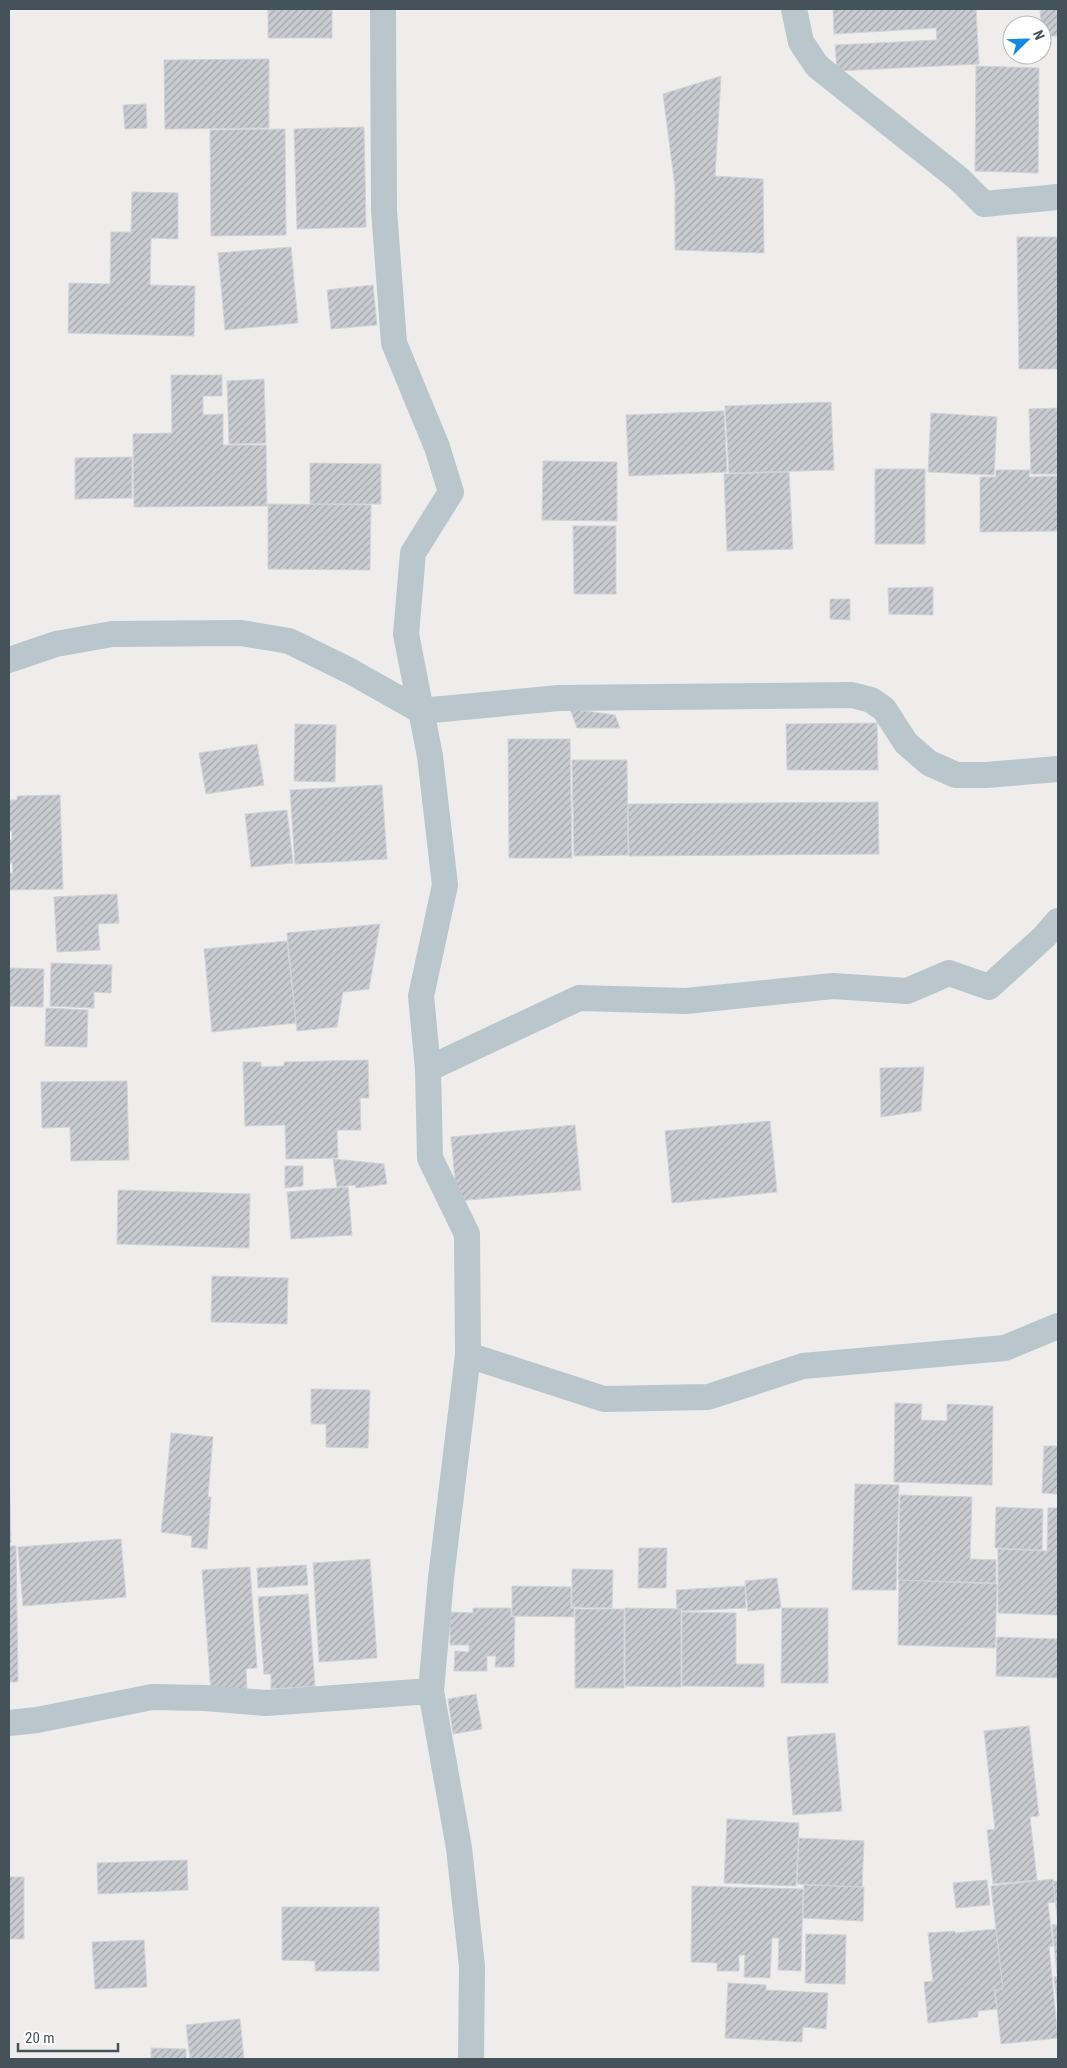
<svg xmlns="http://www.w3.org/2000/svg" width="1067" height="2068" font-family="'Roboto Condensed',sans-serif">
	<defs>
		<pattern id="building-hatch" width="6" height="6" patternUnits="userSpaceOnUse" patternTransform="scale(1.25)"><rect width="6" height="6" fill="#c8ccd1"/><path d="M-1 1l2-2M0 6l6-6M5 7l2-2" fill="none" stroke="#a4a8ad"/></pattern>
	</defs>
	<rect width="100%" height="100%" fill="#efecec"/>
	<path fill="url(#building-hatch)" stroke="#d0d3d8" d="M268,9H332V38H268Z
		M833,9H976L979,64L837,71L835,45L937,40L936,28L834,34Z
		M1040,9H1058V36H1042Z
		M269,59V128L165,129L164,60Z
		M976,66L1039,68L1038,173L975,171Z
		M721,76L715,176L763,179L764,253L675,250V187L663,94Z
		M146,104L147,128L125,129L123,105Z
		M364,127L366,227L297,229L294,129Z
		M285,129L286,235L211,236L210,130Z
		M132,192L178,193V239L151,238L150,285L195,286L194,336L68,333L69,283L110,284L111,232H131Z
		M1017,237H1058V369H1019Z
		M291,247L298,323L225,330L218,253Z
		M373,285L377,325L331,329L327,290Z
		M171,375H222V396H203V415L223,414V445H266L267,506L134,507L133,434L172,433Z
		M264,379L266,443L229,444L227,381Z
		M831,402L834,470L729,473L725,406Z
		M1058,408V474H1031L1029,409Z
		M724,411L727,472L629,476L626,415Z
		M931,413L997,417L994,475L928,472Z
		M132,457V498L75,499V458Z
		M543,461L617,462V521L542,520Z
		M310,463L381,464V504H310Z
		M875,469H925V544H875Z
		M996,470H1030L1029,477L1058,476V531L980,532V477H996Z
		M789,472L793,549L727,551L724,474Z
		M268,504L371,505L370,570L268,569Z
		M573,526H616V594H574Z
		M933,587V615L889,614L888,588Z
		M830,599H850V620L830,619Z
		M570,709L615,715L620,728H577Z
		M877,723L878,770H787L786,724Z
		M295,724L336,725L335,782L294,781Z
		M508,739H570L572,858H509Z
		M257,744L264,785L206,794L199,753Z
		M572,760H627L628,855L574,856Z
		M382,785L387,859L295,864L290,790Z
		M60,795L63,889L9,890V873H13L12,863H9V840H12V831H9V800H17V796Z
		M878,802L879,854L629,856L628,804Z
		M287,810L293,863L251,867L245,814Z
		M117,894L119,923L98,924L100,950L57,952L54,897Z
		M380,924L369,989L343,992L337,1027L297,1031L287,933Z
		M287,941L296,1023L212,1032L204,949Z
		M51,963L112,965L111,993L94,992V1008L50,1006Z
		M9,968L44,969L43,1007L9,1006Z
		M46,1008L88,1010L87,1047L45,1046Z
		M368,1060L369,1098H360L361,1130H337L338,1158L286,1159L285,1125L245,1126L243,1062H261V1067L284,1066V1062Z
		M924,1067L921,1111L881,1117L880,1068Z
		M127,1081L129,1160L71,1161L70,1127L42,1128L41,1082Z
		M770,1121L777,1192L672,1203L665,1131Z
		M575,1125L581,1190L457,1201L451,1137Z
		M333,1159L384,1164L387,1184L356,1188L355,1185L337,1187Z
		M285,1166H303V1186L285,1188Z
		M348,1187L352,1235L291,1239L287,1192Z
		M118,1190L250,1194L249,1248L117,1244Z
		M212,1276L288,1278L287,1324L211,1322Z
		M311,1389L370,1390L368,1448L326,1447V1424H311Z
		M895,1403L922,1404L921,1420L947,1421V1404L993,1406L992,1485L894,1482Z
		M171,1433L213,1437L208,1497H211L207,1549L191,1547L192,1536L161,1532Z
		M1044,1446H1058V1494L1042,1493Z
		M9,1457L11,1543H9Z
		M855,1484L899,1485L896,1590H852Z
		M900,1495L972,1497L970,1559L996,1560V1583L898,1580Z
		M996,1507L1043,1509L1042,1550L995,1548Z
		M1048,1508H1058V1615L998,1613V1549L1047,1551Z
		M121,1539L126,1597L23,1606L18,1547Z
		M9,1546H16L18,1682H9Z
		M639,1548H667L666,1588H638Z
		M370,1559L377,1658L319,1662L313,1563Z
		M306,1565L308,1585L258,1588L257,1568Z
		M250,1567L257,1668L246,1669L247,1690L211,1693L202,1570Z
		M572,1569L613,1570L612,1608L572,1607Z
		M777,1578L781,1608L748,1611L745,1581Z
		M899,1580L997,1584L995,1648L898,1645Z
		M512,1586L571,1587V1608H574V1617L512,1616Z
		M745,1586L746,1608L682,1611L681,1609H677L676,1590Z
		M308,1594L315,1686L271,1689V1674H264L258,1597Z
		M473,1608H511V1616L515,1617L514,1667H495L496,1656H487V1671H454L455,1651L469,1652V1645H450V1612L473,1613Z
		M625,1608L681,1609V1687L625,1686Z
		M782,1608H828V1683H781Z
		M575,1609H624V1688H575Z
		M682,1612L736,1613V1664H764V1687L682,1686Z
		M997,1637L1058,1639V1678L996,1676Z
		M476,1694L482,1729L453,1734L448,1699Z
		M1029,1726L1039,1816L1030,1817L1037,1880L993,1884L987,1830L995,1829L984,1731Z
		M835,1733L842,1811L793,1815L787,1737Z
		M727,1819L799,1823L796,1886L724,1883Z
		M799,1838L864,1841L862,1887L797,1884Z
		M187,1860L188,1890L98,1894L97,1863Z
		M9,1877H24V1939H9Z
		M1053,1879L1055,1902L1048,1903L1053,1946L1049,1947L1058,2038L1001,2044L995,1990L1003,1989L991,1886Z
		M987,1880L990,1905L956,1908L953,1883Z
		M1053,1881H1058V1974H1057L1052,1925L1058,1924Z
		M804,1885L864,1887L863,1921L803,1918Z
		M692,1886L803,1889L801,1971L778,1970L779,1938H772L770,1978L744,1977L745,1955H739V1971H717V1963L691,1962Z
		M282,1907H379V1971H315V1961L282,1960Z
		M996,1929L1003,1989L994,1990L997,2009L978,2011V2017L928,2023L924,1982L933,1981L928,1933L955,1931V1933Z
		M806,1934L846,1935L845,1984L805,1983Z
		M144,1940L147,1987L95,1989L92,1942Z
		M1058,1976V2010L1054,1977Z
		M728,1983L766,1985V1990L828,1993L826,2029L803,2027L802,2042L725,2038Z
		M240,2019L244,2059H190L186,2025Z
		M151,2048L186,2049V2059H151Z"/>
	<g fill="none" stroke-linecap="round" stroke-linejoin="round">
		<path stroke="#b9c6cc" stroke-width="26" d="M383,9L384,210L394,343L437,447L451,492L413,553L406,634L430,756L445,885L421,996L428,1069L430,1158L467,1234L468,1355L441,1578L431,1691L459,1848L472,1966L471,2059
			M794,9L801,42L817,66L959,179L984,204L1058,197
			M9,660L56,644L112,634L241,633L289,641L350,671L421,711L559,698L852,695L871,700L884,709L906,743L929,763L956,775H986L1058,769
			M428,1069L579,998L686,1001L833,986L907,991L949,973L989,987L1044,937L1058,921
			M468,1355L604,1399L708,1397L803,1366L1005,1348L1058,1326
			M9,1723L37,1720L152,1697L205,1698L266,1703L431,1691"/>
	</g>
	<rect width="1067" height="2068" fill="none" stroke="#44525a" stroke-width="20"/>
	<g transform="translate(1027 40) rotate(67)"><circle r="24" fill="#ffffff" stroke="#b4babd"/>
	<path d="M0-4L9 19L0 12L-9 19Z" fill="#1589e0"/>
	<text y="-8" font-size="14" font-weight="bold" text-anchor="middle" fill="#44525a">N</text>
	</g>
	<path d="M18 2043v8h100v-8" fill="none" stroke="#44525a" stroke-width="2.5"/>
	<text x="25" y="2043" font-size="15" fill="#44525a" stroke="#ffffff" stroke-width="4" paint-order="stroke">20 m</text>
</svg>
